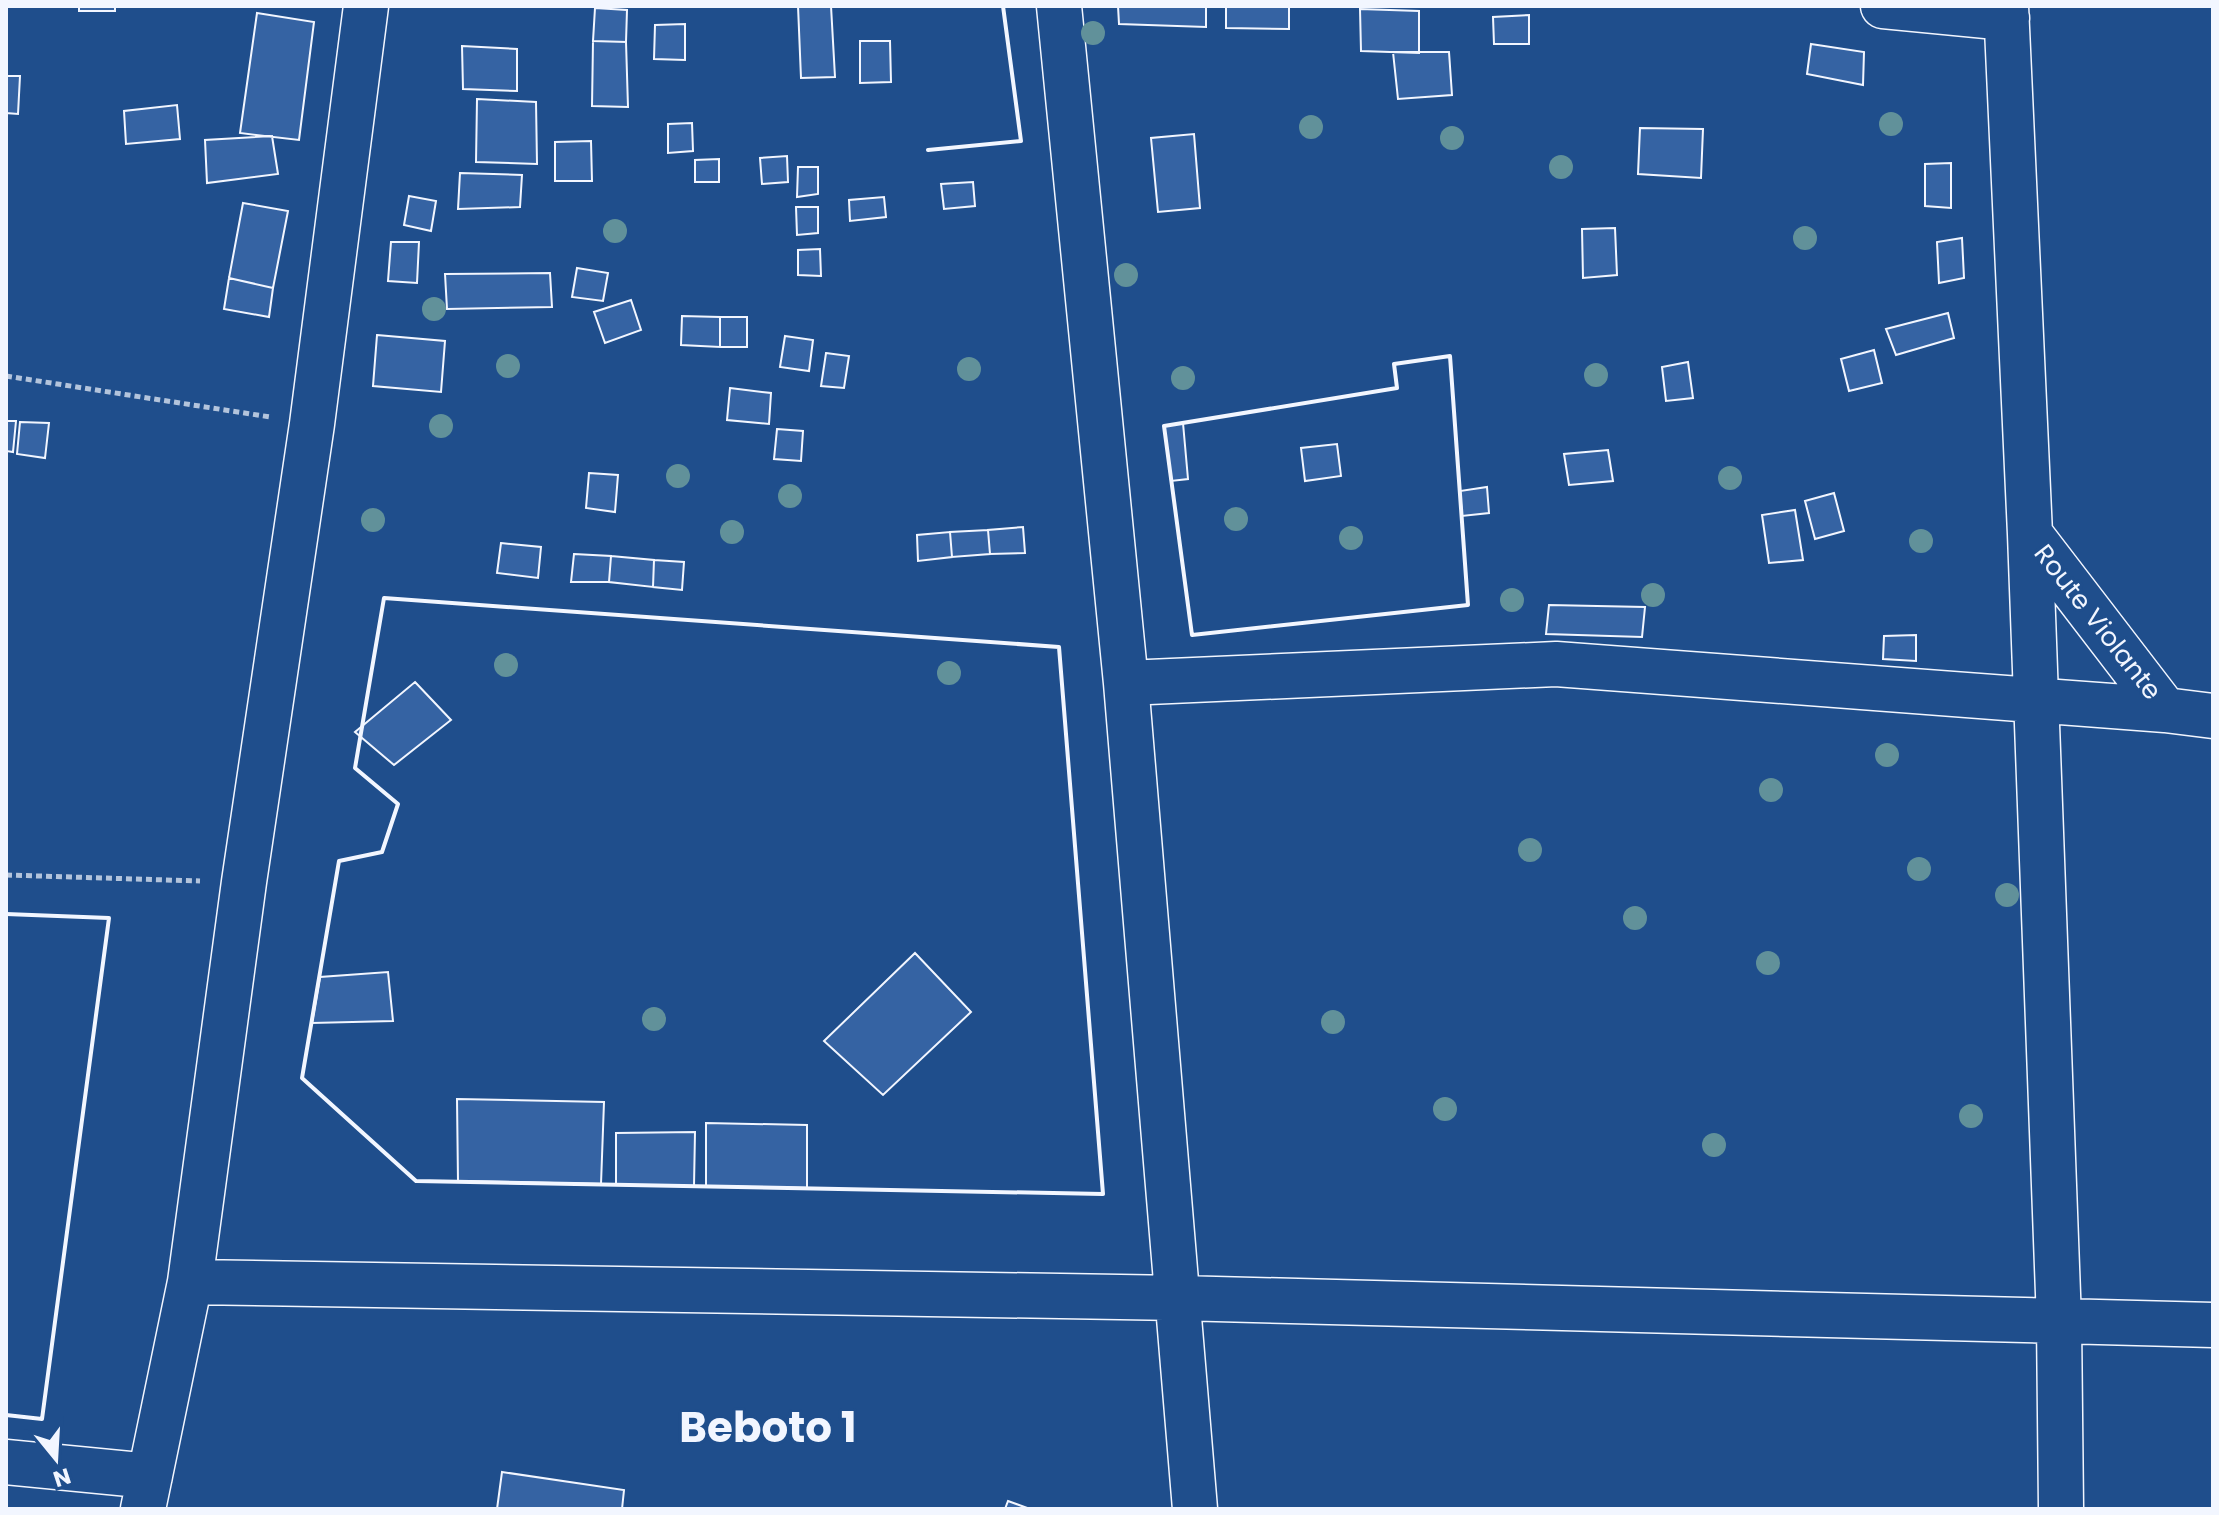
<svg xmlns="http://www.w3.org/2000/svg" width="2219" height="1515" font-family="Poppins,sans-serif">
	<rect width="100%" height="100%" fill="#1f4e8c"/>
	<path fill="#3563a3" stroke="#f2f6ff" stroke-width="2" d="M79,6H115V11H79Z
		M798,6H831L835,77L801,78Z
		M1118,6H1206V27L1119,24Z
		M1226,6H1289V29L1226,28Z
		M595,8L627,10L626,42L593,41Z
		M1360,9L1419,11V53L1361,51Z
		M257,13L314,22L299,140L240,133Z
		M1529,15V44H1494L1493,17Z
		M685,24V60L654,59L655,25Z
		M593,41L626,42L628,107L592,106Z
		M860,41H890L891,82L860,83Z
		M1811,44L1864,52L1863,85L1807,74Z
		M462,46L517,49V91L463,89Z
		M1393,52H1449L1452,95L1398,99Z
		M6,76H20L18,114L6,113Z
		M477,99L536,102L537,164L476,162Z
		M177,105L180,139L126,144L124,111Z
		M692,123L693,151L668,153V124Z
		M1640,128L1703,129L1701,178L1638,174Z
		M1194,134L1200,208L1158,212L1151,138Z
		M272,136L278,174L207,183L205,140Z
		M591,141L592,181H555V142Z
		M787,156L788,182L762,184L760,158Z
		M719,159V182H695V160Z
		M1951,163V208L1925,206V164Z
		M798,167H818V194L797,197Z
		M460,173L522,175L520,207L458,209Z
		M973,182L975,206L944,209L941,184Z
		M409,196L436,201L431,231L404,225Z
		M884,197L886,217L850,221L849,200Z
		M243,203L288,211L273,288L229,278Z
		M796,207H818V233L797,235Z
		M1615,228L1617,275L1583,278L1582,229Z
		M1962,238L1964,278L1939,283L1937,242Z
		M391,242H419L417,283L388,281Z
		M820,249L821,276L798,275V250Z
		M577,268L608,273L603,301L572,297Z
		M550,273L552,307L447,309L445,274Z
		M229,278L273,288L269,317L224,309Z
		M631,300L641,330L605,343L594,312Z
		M1948,313L1954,338L1896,355L1886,329Z
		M682,316L720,317V347L681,345Z
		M720,317H747V347H720Z
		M377,335L445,341L441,392L373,386Z
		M785,336L813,340L809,371L780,367Z
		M1874,350L1882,383L1849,391L1841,359Z
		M826,353L849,356L844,388L821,386Z
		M1688,362L1693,398L1666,401L1662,367Z
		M730,388L771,393L769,424L727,420Z
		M6,421H16L13,452L6,451Z
		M20,422L49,423L45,458L17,454Z
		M1183,423L1188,479L1171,481L1164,426Z
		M777,429L803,431L801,461L774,459Z
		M1337,444L1341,476L1305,481L1301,448Z
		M1608,450L1613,481L1569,485L1564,454Z
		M589,473L618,475L615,512L586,508Z
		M1487,487L1489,513L1462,516L1460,491Z
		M1834,493L1844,531L1815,539L1805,501Z
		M1795,510L1803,560L1769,563L1762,515Z
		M1023,527L1025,553L990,554L988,530Z
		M988,530L990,554L952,557L950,532Z
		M950,532L952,557L918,561L917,535Z
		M501,543L541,547L538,578L497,573Z
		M574,554L611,556L609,582H571Z
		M611,556L654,560L653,587L609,582Z
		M654,560L684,562L682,590L653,587Z
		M1549,605L1645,607L1642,637L1546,634Z
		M1916,635V661L1883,659L1884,636Z
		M415,682L451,720L394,765L355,732Z
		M915,953L971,1012L883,1095L824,1041Z
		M388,972L393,1021L312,1023L320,977Z
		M457,1099L604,1102L601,1184L458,1181Z
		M706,1123L807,1125V1188L706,1186Z
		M695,1132L694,1186L616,1185V1133Z
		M502,1472L624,1490L622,1509H497Z
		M1008,1501L1030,1509H1005Z"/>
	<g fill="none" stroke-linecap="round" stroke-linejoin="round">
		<g stroke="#f2f6ff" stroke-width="47">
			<path id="minor" d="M1059,6L1126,683L1195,1509
				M1883,6L2007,18
				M2006,6L2030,534L2059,1321L2061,1509
				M2030,534L2165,710L2213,716
				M1126,683L1556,664L2165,710
				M190,1282L1179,1298L2213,1325
				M6,1462L150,1476
				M143,1509L190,1282L244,882L312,424L366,6"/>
		</g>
		<path stroke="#b3c4dc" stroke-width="5" stroke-dasharray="6 4" stroke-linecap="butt" d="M6,376L270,417
			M6,875L200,881"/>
		<use href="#minor" stroke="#1f4e8c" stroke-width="44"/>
		<path stroke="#f2f6ff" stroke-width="4" d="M928,150L1021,141L1003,6
			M1450,356L1468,605L1192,635L1164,426L1397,388L1394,364Z
			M384,598L1059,647L1103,1194L416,1181L302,1078L339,861L382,852L398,804L355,768Z
			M6,914L109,918L42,1419L6,1415"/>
	</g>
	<g fill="#61919a">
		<circle cx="1093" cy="33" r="12"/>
		<circle cx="1891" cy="124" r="12"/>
		<circle cx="1311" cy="127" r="12"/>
		<circle cx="1452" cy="138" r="12"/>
		<circle cx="1561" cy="167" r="12"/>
		<circle cx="615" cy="231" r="12"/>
		<circle cx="1805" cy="238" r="12"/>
		<circle cx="1126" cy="275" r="12"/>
		<circle cx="434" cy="309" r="12"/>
		<circle cx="508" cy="366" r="12"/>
		<circle cx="969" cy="369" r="12"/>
		<circle cx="1596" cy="375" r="12"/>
		<circle cx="1183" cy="378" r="12"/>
		<circle cx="441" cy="426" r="12"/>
		<circle cx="678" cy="476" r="12"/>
		<circle cx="1730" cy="478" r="12"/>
		<circle cx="790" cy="496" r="12"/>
		<circle cx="1236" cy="519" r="12"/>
		<circle cx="373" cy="520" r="12"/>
		<circle cx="732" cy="532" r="12"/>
		<circle cx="1351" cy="538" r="12"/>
		<circle cx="1921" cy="541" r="12"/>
		<circle cx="1653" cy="595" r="12"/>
		<circle cx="1512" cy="600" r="12"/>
		<circle cx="506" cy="665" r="12"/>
		<circle cx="949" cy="673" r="12"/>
		<circle cx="1887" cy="755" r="12"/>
		<circle cx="1771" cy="790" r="12"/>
		<circle cx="1530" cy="850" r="12"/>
		<circle cx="1919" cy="869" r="12"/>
		<circle cx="2007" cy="895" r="12"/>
		<circle cx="1635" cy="918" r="12"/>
		<circle cx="1768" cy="963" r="12"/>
		<circle cx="654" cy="1019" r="12"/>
		<circle cx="1333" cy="1022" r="12"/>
		<circle cx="1445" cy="1109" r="12"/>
		<circle cx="1971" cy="1116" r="12"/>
		<circle cx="1714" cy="1145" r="12"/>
	</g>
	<g text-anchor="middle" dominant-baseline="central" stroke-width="6" stroke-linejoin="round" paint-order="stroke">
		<g font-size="26" fill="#f2f6ff" stroke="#1f4e8c">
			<text transform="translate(2098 622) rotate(52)">Route Violante</text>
		</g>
		<g font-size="42" font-weight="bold" fill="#f2f6ff" stroke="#1f4e8c">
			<text x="768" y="1427">Beboto 1</text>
		</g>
	</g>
	<rect width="2219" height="1515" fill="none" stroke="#f2f6ff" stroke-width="16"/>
	<g transform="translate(56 1459) rotate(162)" stroke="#1f4e8c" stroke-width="6" paint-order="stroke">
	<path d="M0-6L14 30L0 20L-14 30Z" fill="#f2f6ff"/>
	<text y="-12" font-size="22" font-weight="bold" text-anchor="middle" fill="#f2f6ff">N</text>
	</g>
</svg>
